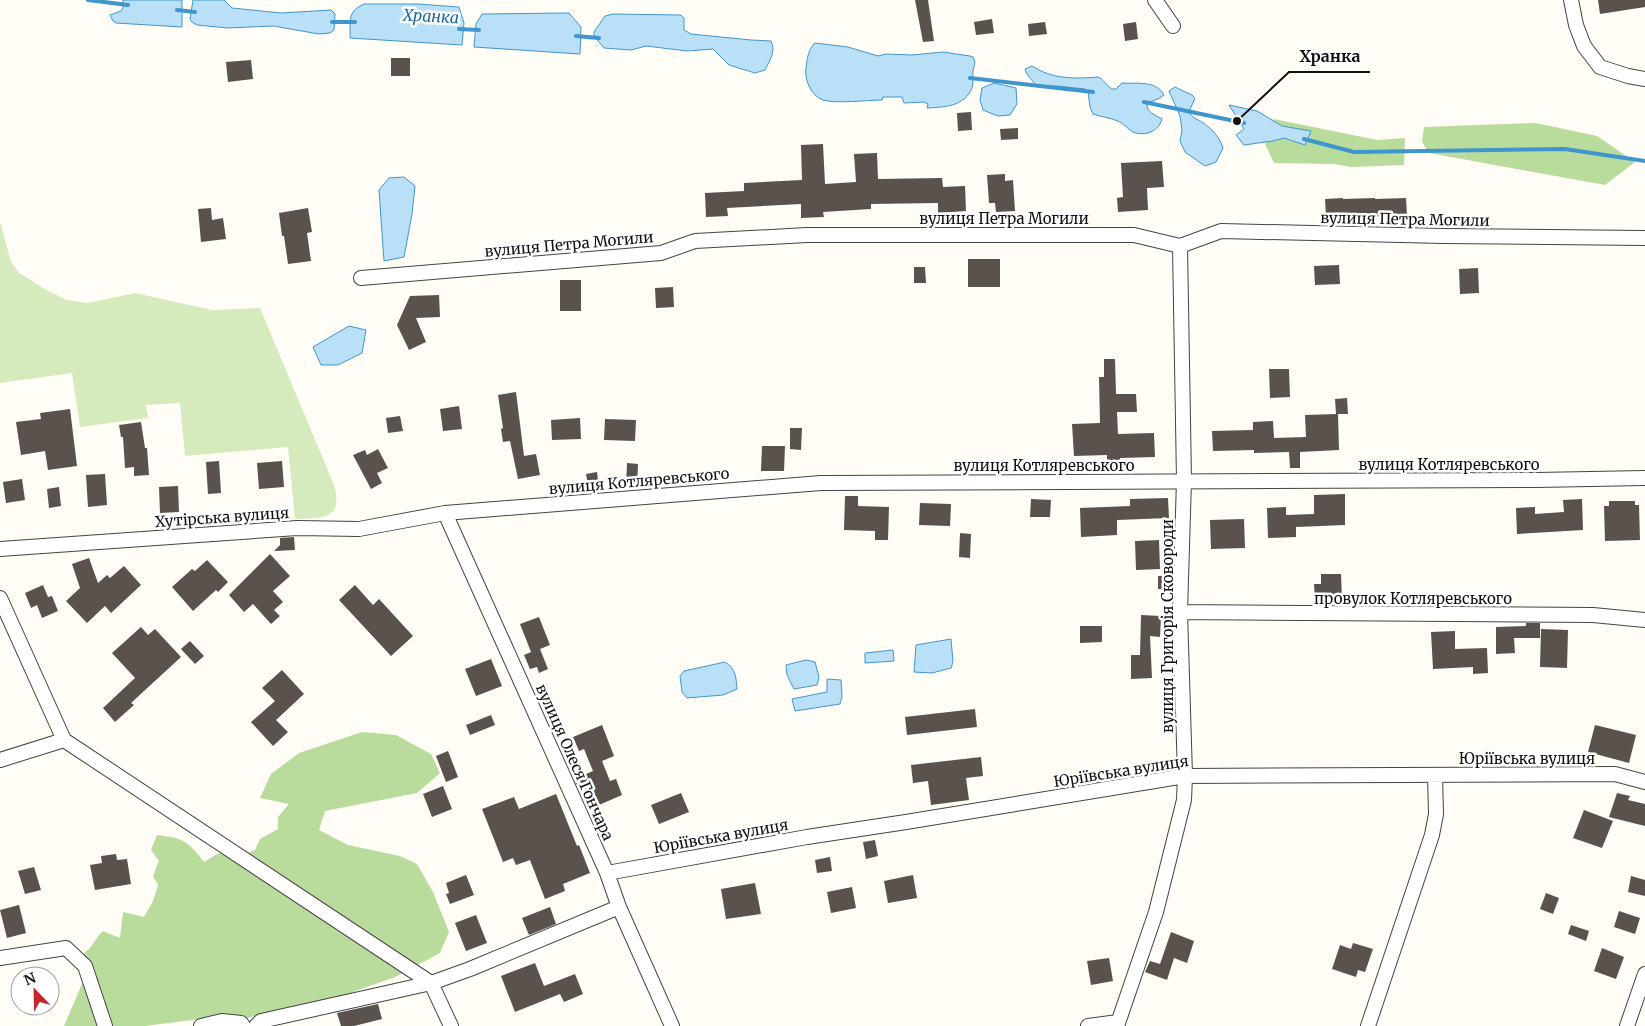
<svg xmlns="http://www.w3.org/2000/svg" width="1645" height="1026" font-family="Merriweather,serif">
	<rect width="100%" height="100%" fill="#fffdf5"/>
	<path fill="#d5ebbd" d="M0,222L11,262L19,273L48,291L67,300L88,303L135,293L212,310L260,308L334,485C344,520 322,518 295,519L288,447L185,456L180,403L146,405L148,418L80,427L72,373L0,383Z"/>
	<path fill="#b9dc9c" d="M1274,119L1377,140L1405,138L1404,165L1351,167L1334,164L1274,163L1265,144Z
		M1536,123L1597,136L1635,162L1605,185L1429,153L1422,142L1424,127Z
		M362,732L396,735L431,754L440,773L417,793L325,811L319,830L348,845L400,856L417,864L433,892L449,932L440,953L395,977L342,996L279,1010L237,1021L223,1016L145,1026H64L82,984L85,966L82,955C91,949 95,939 103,931L120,938L123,912L144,917L153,901L158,885L153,876L159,861L151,850L157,835C183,838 188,841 204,862L217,854L231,848L245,854L255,850L260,839L278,829V817L289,804L260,798L271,774L299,753Z"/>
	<path fill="#b9e0f7" stroke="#3f96cf" d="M123,0H182V27L116,23L113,21L110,15L121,11L123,8Z
		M193,0H224L232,8L281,13L331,10L335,14L334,30L330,33L319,34L273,26L228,28L197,25L192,22L190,19Z
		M364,4H418L459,7L464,23L462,45L350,38C351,22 346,12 364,4Z
		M569,13L581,27L580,54L474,47L476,24L482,14Z
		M613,14L681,15L684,18V30L691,34L751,40L771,41C776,51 770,60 765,70L755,73L729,65L713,49L687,51L646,46L631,50L604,48L594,36V32L605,16Z
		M815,43L848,47L878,56L886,54L912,55L943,52L970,56L973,57C977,64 973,66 973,72C972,77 974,83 972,88C964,107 944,107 927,108L928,104L924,102L904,103L902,97H883L882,100C868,100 835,104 823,100C811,96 804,79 806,68C807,60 808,49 815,43Z
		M1032,66C1052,79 1074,79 1098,77C1103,79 1107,86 1112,89H1116L1122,83C1137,84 1156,80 1164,95L1158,99L1147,103C1146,112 1155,115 1162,119C1159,131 1145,137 1133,132C1129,130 1125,125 1120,122C1112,118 1102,117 1093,114L1090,107L1088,92L1085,89L1057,86L1037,87C1033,80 1027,77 1025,69Z
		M994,83L1016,88L1017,104L1010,115L998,116L983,110L980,100L982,88Z
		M1175,87L1192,95L1195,98L1189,112C1192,118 1197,119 1202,122C1212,129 1219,136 1223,148L1216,162L1205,166L1185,152L1180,141L1182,130L1180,116L1169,91Z
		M1229,105L1257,111L1282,126L1311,131L1305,145L1284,138L1273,141L1244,145L1236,135L1244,129Z
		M404,177L415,186L412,214L404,257L384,261L379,190L389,178Z
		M349,326L366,330L362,353L338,365H321L313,347Z
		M951,639L953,662L951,668L932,673L914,672L916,645Z
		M893,650L894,661L865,663V653Z
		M806,660L815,662L819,677L817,685L794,689L787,675L786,665Z
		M725,662C736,669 736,677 737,689L723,695L687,698L682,692L680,676L684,671Z
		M827,679L841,680L842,697L840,704L795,711L792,699L827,692Z"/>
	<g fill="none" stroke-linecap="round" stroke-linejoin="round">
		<path stroke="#3f96cf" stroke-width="4" d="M88,0L128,5
			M177,10L195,12
			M332,22H355
			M459,29L479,30
			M576,36L599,38
			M970,78L1093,92
			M1144,102L1244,123
			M1304,139L1354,152L1565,149L1645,161"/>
	</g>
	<path fill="#5a524d" d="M915,0H928L934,41L923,42Z
		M1598,0H1645V7L1600,14Z
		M992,19L994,33L976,35L974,22Z
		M1045,22L1047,34L1029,36L1028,24Z
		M1136,22L1138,39L1125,41L1123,24Z
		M391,58H410V76H391Z
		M251,60L253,79L228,82L226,62Z
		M971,112L972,130L958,131L957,113Z
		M1018,128V139L1001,140L1000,129Z
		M823,144L825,184L856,182L854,154L877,153L878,179L942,178L943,187L965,186L966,211L938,213V203L871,204V209L823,212L824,217L801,218V204L727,208L728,216L706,217L705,193L744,191V183L802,180L801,145Z
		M1162,161L1164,187L1147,188L1148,210L1118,212L1117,198L1123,197L1121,163Z
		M1005,174V181L1013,180L1015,211L996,212L995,203H989L987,175Z
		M1343,198V199L1375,198V199L1406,198L1407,216L1326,217L1325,199Z
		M211,208L212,220L223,218L226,239L201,242L198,209Z
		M308,208L312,232L307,233L311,261L288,264L284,236H282L279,213Z
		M968,259H1000V287H968Z
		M1339,265L1340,284L1315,285L1314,266Z
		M914,267H925L926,283H914Z
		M1478,268L1479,293L1460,294L1459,269Z
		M560,280H581V311H560Z
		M673,287L674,307L656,308L655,288Z
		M439,295L440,317L416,318L426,342L409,350L397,325L410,296Z
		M1104,359H1115L1116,394H1136L1137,412H1117L1118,434L1154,433L1155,457L1120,458V462L1107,463V455L1074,456L1072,424L1100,423L1099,377H1104Z
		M1269,369H1289L1290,397L1270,398Z
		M516,392L524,456L536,454L540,475L518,479L510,441L503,442L501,429L503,428L498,395Z
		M1347,398L1348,414H1336L1335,399Z
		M459,406L462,429L443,431L440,409Z
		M70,409L77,466L48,470L45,451L21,455L16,422L41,419L40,413Z
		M1338,414L1339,450L1300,452V468H1290L1289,452L1254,453V450L1213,451L1212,431L1253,430V422L1273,421L1274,438L1306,437L1305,415Z
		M400,416L403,431L388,433L386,418Z
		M580,418L581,439L552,440L551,420Z
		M605,419L636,420L635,441L604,440Z
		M141,422L145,448H147L149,475L134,476V467L125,468L123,437H121L119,425Z
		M790,428H802L801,450L790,449Z
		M762,446H785L784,471H761Z
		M378,449L388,468L377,473L382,483L371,489L353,455L365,450L367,455Z
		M219,461L221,493L208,494L206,462Z
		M282,461L284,487L259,489L257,463Z
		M627,463L638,464L637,487H626Z
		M597,472L599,488L589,490L586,474Z
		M105,474L107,505L88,507L86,475Z
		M22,479L25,500L6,503L3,482Z
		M178,486L179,512L160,513L159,487Z
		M59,487L61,506L49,508L47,489Z
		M1345,494V525L1296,527V537L1268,538L1267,508L1286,507V515L1314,514V495Z
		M845,496H858V506L889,507L888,540H875V531L844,530Z
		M1168,498L1169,518L1117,520V535L1081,537L1080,508L1130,506V499Z
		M1031,499L1051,500L1050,517H1030Z
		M1582,499L1583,530L1517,534L1516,508L1535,507V514L1564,512L1563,500Z
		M1609,501H1635V505H1639L1640,540L1605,541L1604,506H1609Z
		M920,503L951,504L950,526L919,525Z
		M1244,519L1245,548L1211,549L1210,520Z
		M960,533L971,534L970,558L959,557Z
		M294,537L295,550L274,551L280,545V538Z
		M1159,540L1160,569L1136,570L1135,541Z
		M270,554L290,576L273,591L283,602L274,610L280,616L271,624L253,604L244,612L229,595Z
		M89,558L98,583L107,575L110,578L124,566L141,585L111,613L105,606L87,623L66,601L80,588L72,564Z
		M207,560L228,582L218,592L216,590L193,611L172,587L192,569L195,571Z
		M1321,574H1341L1342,600L1315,601L1314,584H1321Z
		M1158,576H1170L1169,590L1158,589Z
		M43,585L48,597L52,596L58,611L42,618L37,605L31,608L25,593Z
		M355,585L373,605L379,599L413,636L391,656L339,600Z
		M1141,615L1161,616L1160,637L1150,636L1152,678L1131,679V655H1140Z
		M539,617L550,645L540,649L548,669L539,673L537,667L530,669L524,655L531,652L520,624Z
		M1526,623H1540V638H1514L1515,653L1496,654V627L1526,626Z
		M1080,626H1102V642L1080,643Z
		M141,627L148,635L155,629L181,657L131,703L134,705L115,722L103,708L135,678L112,653Z
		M1541,629L1568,630L1567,668L1540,667Z
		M1455,631V649L1487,648L1488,673L1473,674V667L1433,669L1431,632Z
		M190,641L204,656L195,664L181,649Z
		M491,659L502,686L476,696L465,669Z
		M282,670L304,694L276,720L288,732L273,746L251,722L275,701L262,688Z
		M975,709L977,727L907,735L905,717Z
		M491,715L495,725L470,735L466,725Z
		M602,725L614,756L602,761L610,781L616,779L622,795L599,805L592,788L580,792L574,779L593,771L584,749L579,751L573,737Z
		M1595,725L1636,735L1629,763L1588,752Z
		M448,751L458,777L446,782L436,756Z
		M981,757L983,776L966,778L969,800L931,805L928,781L913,783L911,765Z
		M443,786L452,809L432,817L423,794Z
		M681,793L689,812L659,824L651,805Z
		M1617,793L1630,796L1628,800L1645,804V826L1609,817Z
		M556,794L577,846L579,845L590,873L563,884L565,891L545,899L530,860L516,865L513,858L503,862L482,809L514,797L519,809Z
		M1584,810L1613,821L1602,848L1573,838Z
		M875,840L878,856L866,859L863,842Z
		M116,854L117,860L127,859L131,884L95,890L90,865L102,863L101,856Z
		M830,857L832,871L817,873L815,860Z
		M34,867L41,890L25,894L18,871Z
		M466,875L474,895L450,904L446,894L449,893L446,883Z
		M913,875L917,898L888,903L884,881Z
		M1631,876L1645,880V896L1628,892Z
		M755,883L761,914L726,919L721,889Z
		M852,887L856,908L831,913L827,892Z
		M1546,893L1559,898L1553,914L1540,909Z
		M19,905L26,933L7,938L0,910Z
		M550,907L556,924L529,935L522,918Z
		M1619,911L1640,918L1635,934L1614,927Z
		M476,915L487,943L466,951L455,923Z
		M1571,925L1589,931L1586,941L1568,934Z
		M1171,932L1194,941L1187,963L1174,958L1167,980L1145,972L1150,961L1160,964Z
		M1353,943L1373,949L1365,972L1358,970L1356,977L1332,969L1340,945L1351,949Z
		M1602,948L1624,957L1616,979L1594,971Z
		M1109,958L1113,981L1091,985L1087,961Z
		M535,963L544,986L575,974L583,994L564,1002L560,994L515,1012L501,976Z
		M378,1004L382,1019L354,1026H341L337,1013Z"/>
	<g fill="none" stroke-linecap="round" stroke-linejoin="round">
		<g stroke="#444" stroke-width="16">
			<path id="minor" d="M1155,0L1173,26
				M1571,0L1576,25L1584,46L1600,67L1628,76L1645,79
				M361,278L661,253L695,241L807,235H1134L1180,246L1221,231L1444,236L1645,238
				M445,513L607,873L619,907L672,1026
				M0,549L297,528L359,529L445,513L821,483L1536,480L1645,478
				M0,598L64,740L431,983
				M1180,612L1593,615L1645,620
				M0,760L64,740
				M607,873L807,837L906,822L1185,776L1615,774L1645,782
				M0,958L66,948L85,966L105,1026
				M431,983L451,1026
				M201,1026L222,1021L241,1023L243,1026
				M256,1026L261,1021L431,983L470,969L619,907
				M1088,1026L1118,1022
				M1117,1026L1156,912L1184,800L1185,776L1180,612L1184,480L1180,246
				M1368,1026L1432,835L1436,814L1435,775
				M1627,1026L1645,974"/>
		</g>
		<use href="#minor" stroke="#fff" stroke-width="14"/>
	</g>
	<g text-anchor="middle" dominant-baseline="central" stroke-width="5" stroke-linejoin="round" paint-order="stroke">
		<g font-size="15" fill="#111" stroke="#fff">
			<text x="1004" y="218">вулиця Петра Могили</text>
			<text transform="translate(1405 219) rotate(1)">вулиця Петра Могили</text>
			<text transform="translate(569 244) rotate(-5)">вулиця Петра Могили</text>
			<text x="1449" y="464">вулиця Котляревського</text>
			<text x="1044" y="465">вулиця Котляревського</text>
			<text transform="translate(639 481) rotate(-5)">вулиця Котляревського</text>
			<text transform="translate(222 517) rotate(-4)">Хутірська вулиця</text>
			<text x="1413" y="598">провулок Котляревського</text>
			<text transform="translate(1167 626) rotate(-90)">вулиця Григорія Сковороди</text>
			<text x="1527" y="758">Юріївська вулиця</text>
			<text transform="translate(575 762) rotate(66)">вулиця Олеся Гончара</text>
			<text transform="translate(1121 771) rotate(-9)">Юріївська вулиця</text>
			<text transform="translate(721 836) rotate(-10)">Юріївська вулиця</text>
		</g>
		<g font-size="16" font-style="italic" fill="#1768a6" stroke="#fff">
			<text transform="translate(431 16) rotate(3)">Хранка</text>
		</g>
	</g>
	<path fill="none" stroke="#111" stroke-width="2" d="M1237 121L1289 72H1370"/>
	<circle fill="#111" stroke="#fff" stroke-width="2" cx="1237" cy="121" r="5"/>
	<g font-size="16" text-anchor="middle" font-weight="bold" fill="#111" stroke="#fff" stroke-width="5" stroke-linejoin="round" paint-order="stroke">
		<text x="1330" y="62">Хранка</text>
	</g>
	<g transform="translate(35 991) rotate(337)"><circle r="24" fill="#ffffff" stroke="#a0a0a0"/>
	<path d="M0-4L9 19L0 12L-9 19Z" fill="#c4262e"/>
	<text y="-8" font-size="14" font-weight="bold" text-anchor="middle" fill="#111111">N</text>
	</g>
</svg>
